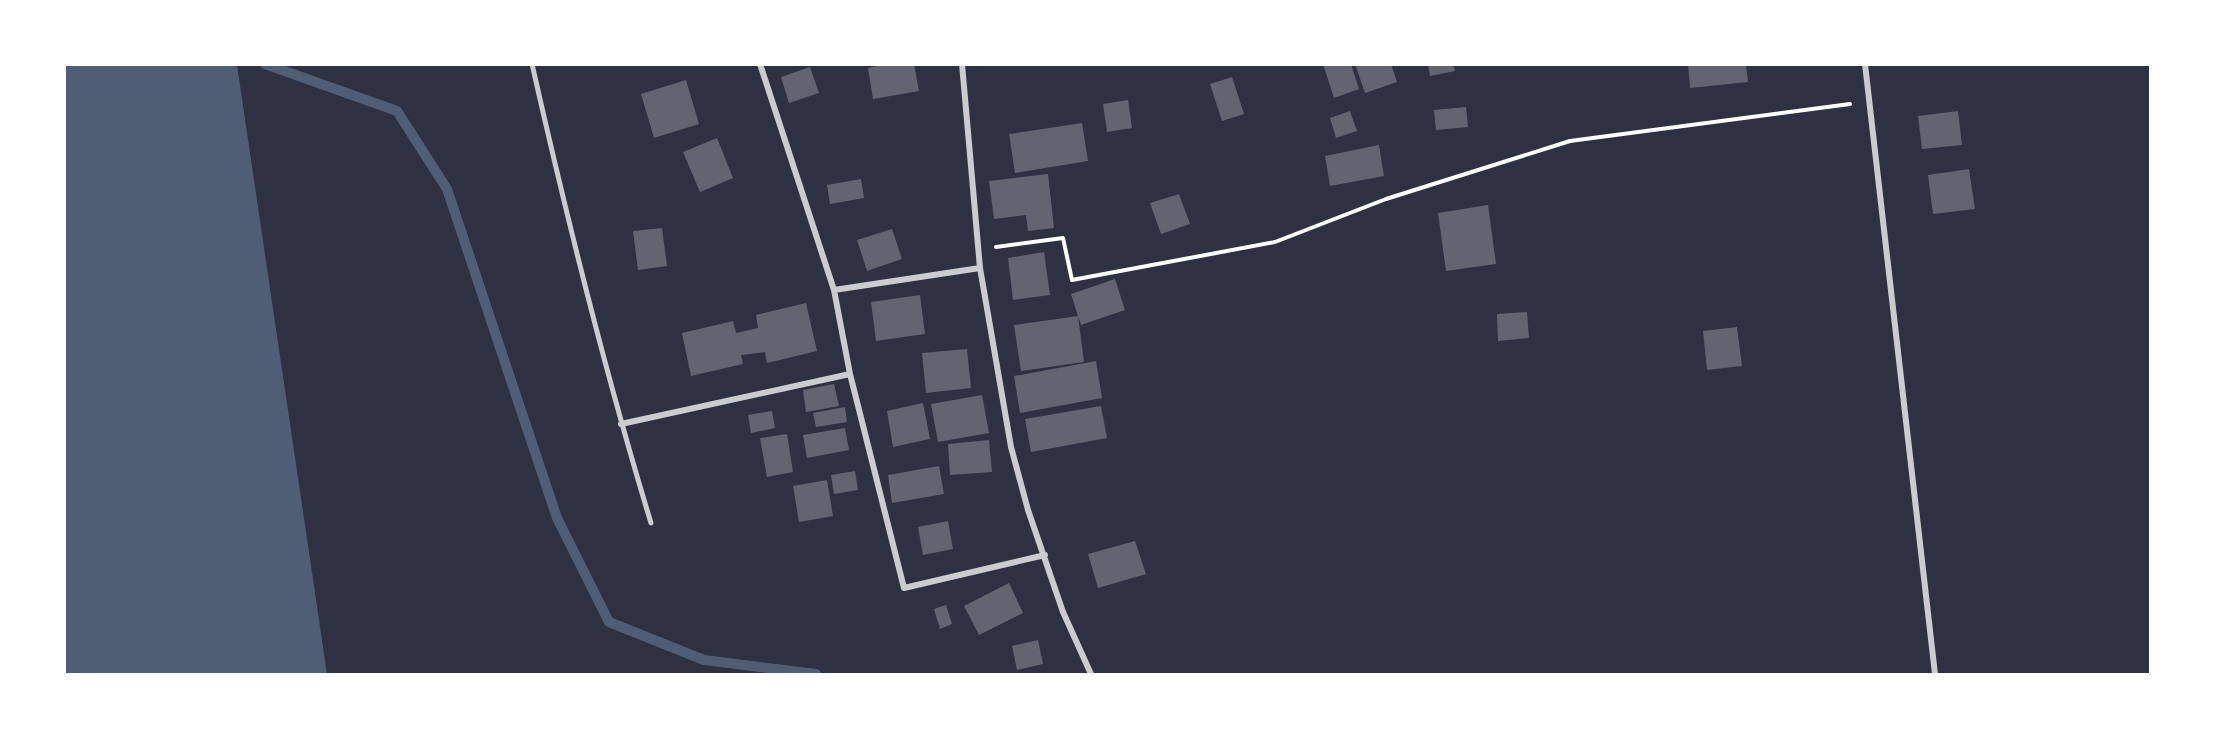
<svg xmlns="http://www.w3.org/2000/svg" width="2215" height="739" font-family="Signika,sans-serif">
	<rect width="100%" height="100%" fill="#2d3142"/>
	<path fill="#4f5d75" d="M64,65H237L327,674H65Z"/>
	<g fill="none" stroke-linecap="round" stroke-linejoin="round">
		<path stroke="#4f5d75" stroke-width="10" d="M265,64L397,111L447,189L557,518L609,622L704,660L816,674"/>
	</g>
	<path fill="#626471" d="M887,64H914L919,91L873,99L868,68Z
		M1323,64H1351L1359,89L1334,98Z
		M1355,64H1391L1397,82L1365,93Z
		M1428,64H1453L1455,71L1430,76Z
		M1688,64H1746L1748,82L1690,88Z
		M810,67L819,93L789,103L781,77Z
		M1232,77L1244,114L1222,121L1210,84Z
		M686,80L699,124L654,138L641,94Z
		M1128,100L1132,128L1107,132L1103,104Z
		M1466,107L1468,127L1436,130L1434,110Z
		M1350,111L1357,131L1336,138L1330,118Z
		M1958,111L1962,145L1922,149L1918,116Z
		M1082,123L1088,161L1015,173L1009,134Z
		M717,138L733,178L700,192L683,152Z
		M1379,145L1384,176L1330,186L1325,156Z
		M1969,169L1975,209L1933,214L1928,175Z
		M1048,174L1054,228L1028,231L1026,215L994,219L989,181Z
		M861,179L864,198L830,204L827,185Z
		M1179,194L1190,224L1161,234L1150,203Z
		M1488,205L1496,264L1446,271L1438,213Z
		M662,228L667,266L638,270L633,231Z
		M892,229L902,259L867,271L857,240Z
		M1044,252L1050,295L1013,300L1008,258Z
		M1115,279L1125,310L1081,325L1078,316L1084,362L1021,371L1014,325L1078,316L1071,294Z
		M920,295L925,334L876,341L871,302Z
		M806,303L817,351L767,363L765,352L741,355L743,364L691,376L682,333L733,321L736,333L758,328L756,315Z
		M1527,312L1529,338L1498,341L1497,314Z
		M1737,327L1742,366L1707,370L1703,331Z
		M967,349L971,388L926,393L922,353Z
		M1096,361L1102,398L1020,413L1014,376Z
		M834,384L839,406L806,412L803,390Z
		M982,395L989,433L938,442L931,404Z
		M923,403L930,439L893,447L887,411Z
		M1101,406L1107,438L1031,452L1025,419Z
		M845,407L847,422L816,427L813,413Z
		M772,411L775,428L751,433L748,415Z
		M845,428L849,450L807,458L803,435Z
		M787,434L793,472L767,477L760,438Z
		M989,440L992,472L950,475L948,444Z
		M939,466L944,494L892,503L888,475Z
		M855,471L858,490L834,494L831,475Z
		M827,480L833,516L799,522L793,486Z
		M948,521L953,549L923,555L918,527Z
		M1135,541L1146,574L1098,588L1088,554Z
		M1009,583L1023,613L979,635L964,606Z
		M946,605L952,624L940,629L934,609Z
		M1038,640L1043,664L1017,670L1012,646Z"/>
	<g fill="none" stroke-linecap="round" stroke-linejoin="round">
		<path stroke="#fff" stroke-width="4" d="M996,247L1063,238L1072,280L1275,242L1386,199L1570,141L1850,104"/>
		<path stroke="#caccd0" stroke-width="5" d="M532,64C567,219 605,372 651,523"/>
		<path stroke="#caccd0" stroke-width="6" d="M760,64L834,290L850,374L904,588L1045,555
			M962,64L980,268L1011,447L1028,510L1063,612L1091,674
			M1865,64L1935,674
			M834,290L980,268
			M621,424L850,374"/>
	</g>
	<rect width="2215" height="739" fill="none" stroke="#ffffff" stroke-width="132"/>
</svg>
